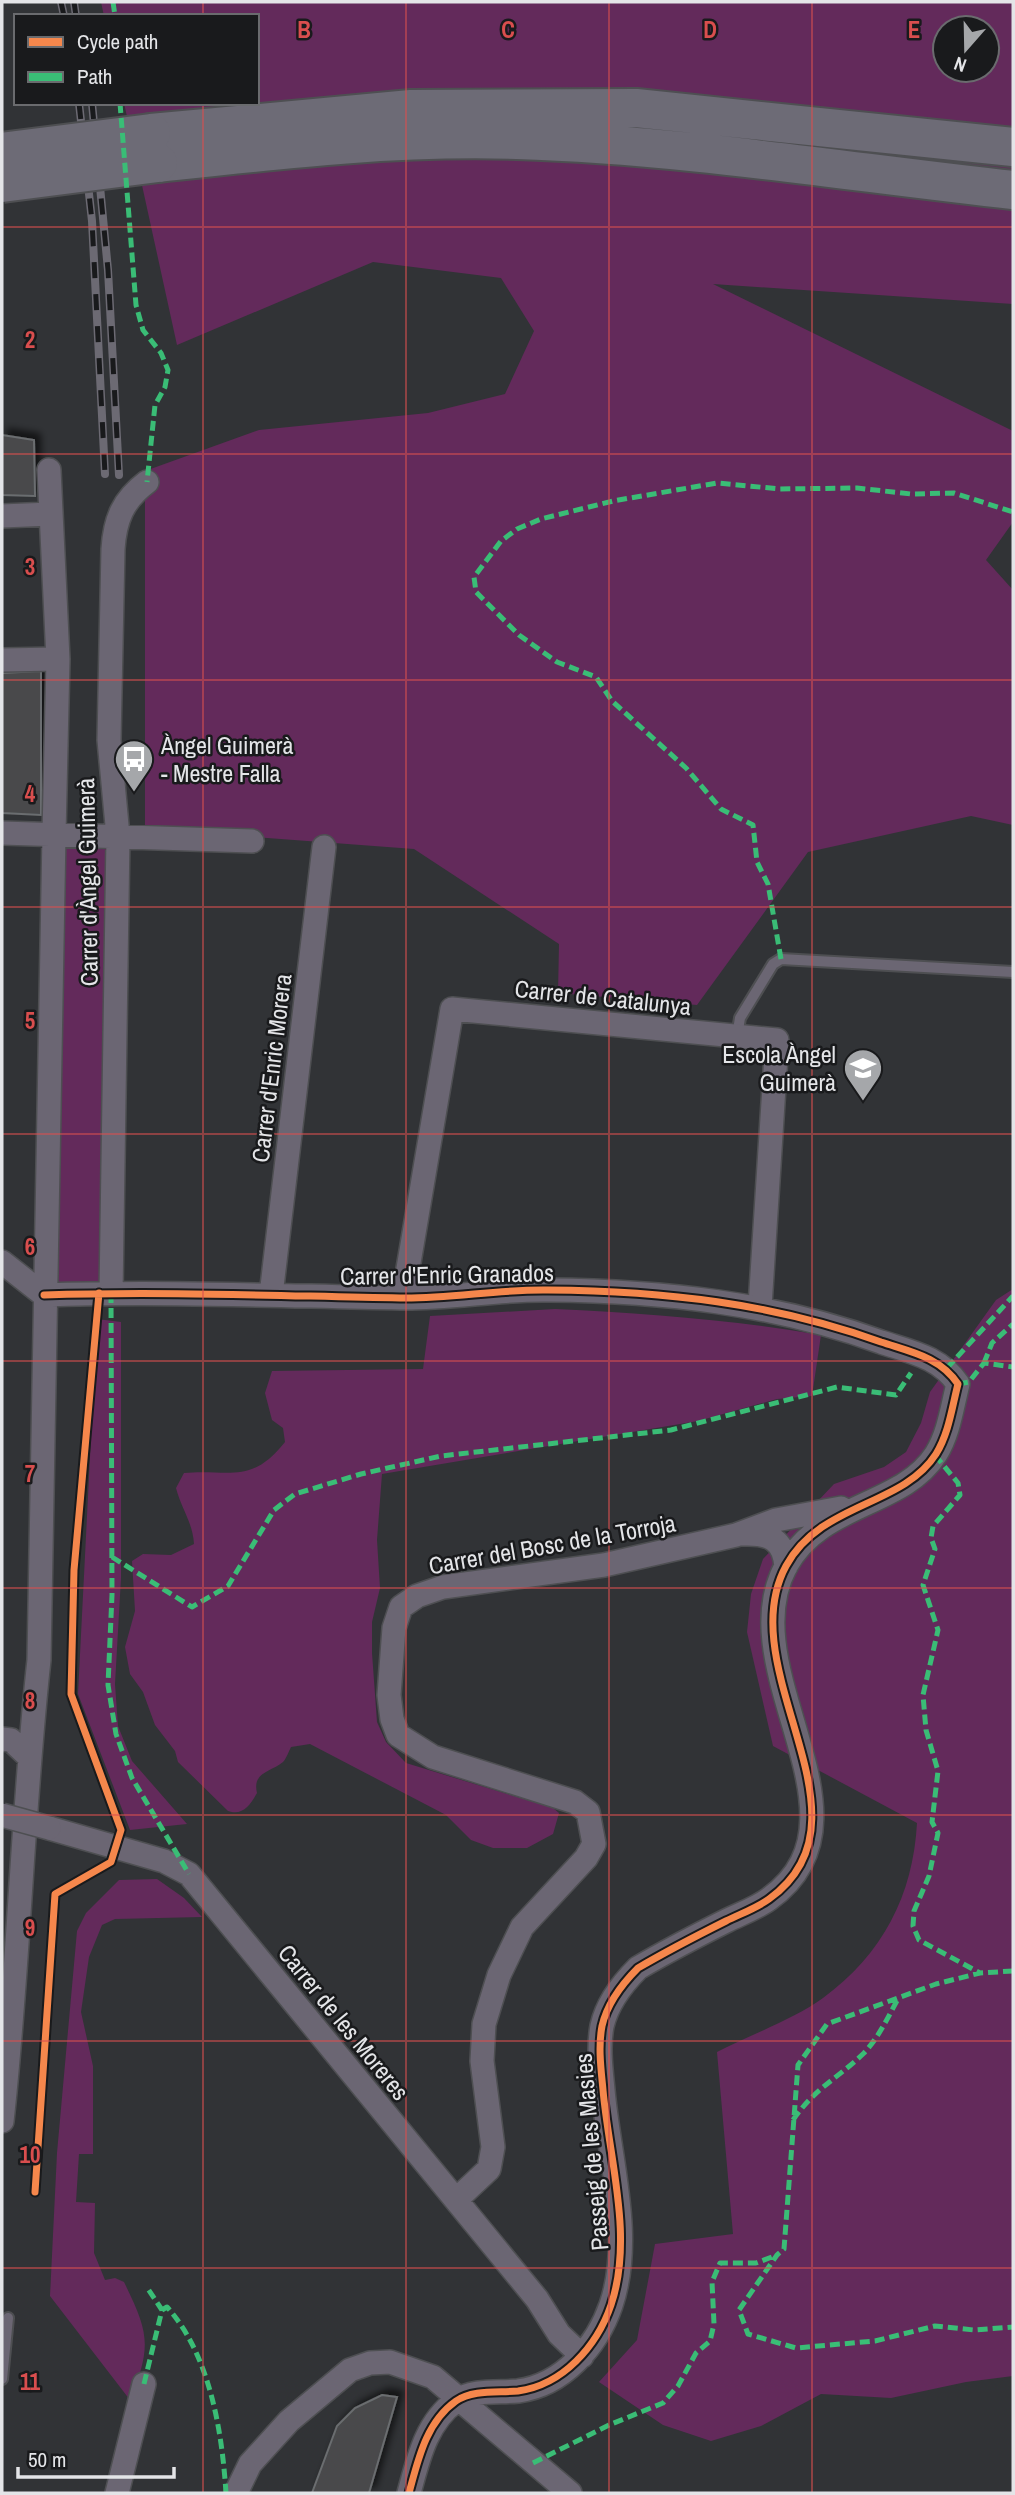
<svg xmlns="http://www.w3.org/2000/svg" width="1015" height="2495" font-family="'Archivo Narrow',sans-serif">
	<defs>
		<filter id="shadow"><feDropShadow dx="6" dy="-6" stdDeviation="3.5" flood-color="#0009"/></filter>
	</defs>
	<rect width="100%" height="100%" fill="#313336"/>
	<path fill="#632a5b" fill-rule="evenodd" d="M101,2H1013V304L713,284L1013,431V522L986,560L1013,590V825L971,816L808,852L697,1005L558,993L559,944L414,849L145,829V471L259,430L428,413L505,394L534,331L501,278L373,262L177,345L124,103H257V16H104ZM945,28H987V70H945Z
		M54,834L118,836L100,1289L49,1291Z
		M1013,1289V2376L966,2382L891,2398L821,2394L761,2426L711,2441L663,2425L599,2382L637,2340L655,2244L733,2234L717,2052C750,2035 794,2019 823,1998C883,1954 913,1895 917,1823L773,1746L747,1632L751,1594L763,1559L834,1484L884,1467L906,1452L921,1423L930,1392L996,1300Z
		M555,1309C645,1313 733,1320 821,1335L812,1396L777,1399L698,1421L382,1474L377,1540L380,1588L372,1622V1653L377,1722L386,1742L406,1763L553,1808L559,1813L553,1834L527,1848H493L471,1840L446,1815L310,1744L291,1747C289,1751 286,1759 283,1762C271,1772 252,1772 257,1793C250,1805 243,1816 228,1811L178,1762L175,1751L155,1725L143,1692L130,1674L125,1647L135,1611L132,1561L143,1554L171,1555L194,1544C193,1523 181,1508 176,1488L184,1473C230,1469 251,1485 285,1442L283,1428L272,1420L265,1393L272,1371L423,1369L430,1316Z
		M97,1319L121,1322V1578L115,1684L118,1726L132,1761L187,1824L130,1830L78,1694Z
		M157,1879L184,1898L202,1917L115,1919L102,1925L89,1957L81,2012L93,2066V2154H79L76,2202L95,2203L94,2253L105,2280L115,2278L124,2282C149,2333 152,2346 130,2400L50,2296L57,2153L77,1931L86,1913L119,1880Z"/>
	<path fill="#484a4c" stroke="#6b6d6f" stroke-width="2" filter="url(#shadow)" d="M2,435L34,440L35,496L2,495Z
		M41,671V815L2,813V673Z
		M382,2395L397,2397L369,2493H312L337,2426L355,2408Z"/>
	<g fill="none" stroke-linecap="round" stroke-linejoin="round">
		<g stroke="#4e4f52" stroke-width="14">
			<path id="service" d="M737,1036L740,1018L773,964L781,959L1013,972
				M2,2379L8,2318"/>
		</g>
		<g stroke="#4e4f52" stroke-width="26">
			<path id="minor" d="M2,516L51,514
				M2,660L58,659
				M2,833L252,841
				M2,1262L44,1295
				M111,1293L118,836L109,740L113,549C115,519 123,500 147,482
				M44,1295C163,1291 281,1296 400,1298C449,1299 499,1289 548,1290C663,1291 773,1303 881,1342C911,1352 940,1357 958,1384C952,1407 949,1433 936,1454C902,1507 821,1502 786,1566C729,1671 882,1818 769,1899C757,1908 740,1914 726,1921C696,1936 667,1951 638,1968C622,1984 607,2004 602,2026C598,2047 601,2069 603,2090C609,2159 634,2237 611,2305C597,2346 563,2385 518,2391C499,2393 473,2389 456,2401C426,2422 418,2460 409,2493
				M271,1295L324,847
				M403,1298L452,1009L777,1040L760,1306
				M743,1534C769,1533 784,1539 786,1567
				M2,1739L11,1740L28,1756
				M49,1828L164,1861L189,1874L537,2299L559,2334L582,2356
				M2,2121C19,1968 22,1813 39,1660L54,834L58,659L49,470
				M456,2200L489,2169L493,2147L482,2061L484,2024L499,1975L522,1927L586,1858L594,1844L588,1812L575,1802L433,1757L398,1735L392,1719L389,1695L394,1628L401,1607L417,1596L443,1587L604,1565L736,1535L776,1520L841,1508
				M117,2493L144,2384
				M236,2493L250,2464L289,2421L350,2370L370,2363L390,2362L433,2377L570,2493"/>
		</g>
		<g stroke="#4e4f52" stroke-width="42">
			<path id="motorway" d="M151,133L411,109L636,108L1013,147
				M158,163C277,150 397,136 517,140C683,145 848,172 1013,190"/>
		</g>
		<use href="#service" stroke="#6b6673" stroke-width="10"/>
		<use href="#minor" stroke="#6b6673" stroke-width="23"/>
		<use href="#motorway" stroke="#6d6b76" stroke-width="38"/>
		<g stroke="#6c6a73" stroke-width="8">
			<path id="rail" d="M61,2L64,16
				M74,2L76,16
				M79,103L92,221L105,474
				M92,103L108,270L119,475"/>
		</g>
		<use href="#rail" stroke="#191a1c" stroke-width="5" stroke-dasharray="16" stroke-linecap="butt"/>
		<g stroke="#4e4f52" stroke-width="26" stroke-linecap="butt">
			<path id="minor-bridge" d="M2,1815L49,1828"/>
		</g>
		<g stroke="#4e4f52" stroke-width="42" stroke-linecap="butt">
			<path id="motorway-bridge" d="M2,152L151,133
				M2,183L158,163"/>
		</g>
		<use href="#minor-bridge" stroke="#6b6673" stroke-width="23"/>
		<use href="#motorway-bridge" stroke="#6d6b76" stroke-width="38"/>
		<path stroke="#3abd76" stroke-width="5" stroke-dasharray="10 5" stroke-linecap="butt" d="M113,2L115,16
			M120,103L136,305L143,330L161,353L168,370L165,387L155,405L147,482
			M781,959L768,884L757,862L753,825L721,809L686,768L612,701L596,677L557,662L519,635L476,592L474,577L501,541L517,529L541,519L613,501L717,483L780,489L857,488L911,494L954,493L1013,512
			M111,1293L112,1595L108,1685L116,1734L132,1778L189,1874
			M984,1363L992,1343L1013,1324
			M947,1368L1013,1296
			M958,1384L969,1382L984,1363L1013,1367
			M935,1455L958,1483L960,1495L933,1526L931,1538L935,1549L923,1585L938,1630L923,1695L926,1730L938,1771L932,1822L938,1833L929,1876L914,1911L913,1926L919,1940L980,1973
			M112,1557L192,1607L228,1586L274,1510L295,1494L361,1474L441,1456L671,1430L837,1387L896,1395L911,1373
			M1013,1971L980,1973L936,1984L827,2024L798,2065L784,2249L777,2255L739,2310L748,2334L796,2348L875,2341L935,2326L974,2330L1013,2327
			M793,2120C815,2088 837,2079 864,2053C879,2037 888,2017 899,1997
			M162,2310L167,2307C210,2355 222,2431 226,2493
			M144,2384L162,2310L148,2289
			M533,2463L609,2425L663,2403L678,2386L696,2353L710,2341L714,2324L712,2282L720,2263H756L777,2255"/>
		<g stroke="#191a1c" stroke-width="11">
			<path id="cycleway" d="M44,1295C163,1291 281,1296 400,1298C449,1299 499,1289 548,1290C663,1291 773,1303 881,1342C911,1352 940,1357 958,1384C952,1407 949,1433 936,1454C902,1507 821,1502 786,1566C729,1671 882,1818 769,1899C757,1908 740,1914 726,1921C696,1936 667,1951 638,1968C622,1984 607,2004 602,2026C598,2047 601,2069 603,2090C609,2159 634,2237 611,2305C597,2346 563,2385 518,2391C499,2393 473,2389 456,2401C426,2422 418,2460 409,2493
				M35,2192L55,1894L111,1862L121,1830L71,1694L74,1570L99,1293"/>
		</g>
		<use href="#cycleway" stroke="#f5874c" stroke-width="7"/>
	</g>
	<path fill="none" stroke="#d94e4e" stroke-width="2" stroke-opacity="0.55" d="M203,2V16M406,2V2493M609,2V2493M812,2V2493M203,103V2493M2,227H1013M2,454H1013M2,680H1013M2,907H1013M2,1134H1013M2,1361H1013M2,1588H1013M2,1815H1013M2,2041H1013M2,2268H1013"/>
	<defs>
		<g id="bus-pin" transform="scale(2.0125)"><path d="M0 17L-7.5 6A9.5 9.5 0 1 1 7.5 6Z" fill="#a5a7aa" stroke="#191a1c"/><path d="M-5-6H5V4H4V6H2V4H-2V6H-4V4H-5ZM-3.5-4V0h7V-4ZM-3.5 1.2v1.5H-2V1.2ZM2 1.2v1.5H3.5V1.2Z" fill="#fff"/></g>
		<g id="school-pin" transform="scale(2.0125)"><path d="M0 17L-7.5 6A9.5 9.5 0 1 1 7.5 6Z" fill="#a5a7aa" stroke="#191a1c"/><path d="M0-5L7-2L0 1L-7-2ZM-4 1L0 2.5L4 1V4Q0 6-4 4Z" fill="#fff"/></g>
	</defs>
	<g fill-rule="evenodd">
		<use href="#bus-pin" x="134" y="759"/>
		<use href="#school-pin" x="863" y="1068"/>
	</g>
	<g text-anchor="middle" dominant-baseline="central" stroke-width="5" stroke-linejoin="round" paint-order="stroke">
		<g font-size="24" fill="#e4e5e8" stroke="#191a1c" text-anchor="start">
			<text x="161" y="745">Àngel Guimerà<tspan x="161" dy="28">- Mestre Falla</tspan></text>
			<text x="836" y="1054" text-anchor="end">Escola Àngel<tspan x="836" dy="28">Guimerà</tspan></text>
		</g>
		<g font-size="24" fill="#e4e5e8" stroke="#191a1c">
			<text transform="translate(87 882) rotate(-91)">Carrer d'Àngel Guimerà</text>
			<text transform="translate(603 997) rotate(6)">Carrer de Catalunya</text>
			<text transform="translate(271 1068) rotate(-83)">Carrer d'Enric Morera</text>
			<text transform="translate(447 1274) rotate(-1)">Carrer d'Enric Granados</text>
			<text transform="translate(552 1544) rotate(-10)">Carrer del Bosc de la Torroja</text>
			<text transform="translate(344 2022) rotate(51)">Carrer de les Moreres</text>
			<text transform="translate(591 2152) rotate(-95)">Passeig de les Masies</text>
		</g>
	</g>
	<g font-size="23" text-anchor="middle" font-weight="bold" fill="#d94e4e" stroke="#191a1c" stroke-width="5" stroke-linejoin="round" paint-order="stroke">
		<text x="304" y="38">B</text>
		<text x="508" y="38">C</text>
		<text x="710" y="38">D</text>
		<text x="914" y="38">E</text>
		<text x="30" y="348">2</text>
		<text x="30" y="575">3</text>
		<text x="30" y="802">4</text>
		<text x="30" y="1029">5</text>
		<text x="30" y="1255">6</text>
		<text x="30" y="1482">7</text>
		<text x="30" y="1709">8</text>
		<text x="30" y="1936">9</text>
		<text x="30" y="2163">10</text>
		<text x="30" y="2390">11</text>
	</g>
	<rect width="1015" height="2495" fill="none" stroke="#e4e5e8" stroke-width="7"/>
	<rect x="14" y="14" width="245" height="91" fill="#191a1c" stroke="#6a6b6e" stroke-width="2"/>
	<rect x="28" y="37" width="35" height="10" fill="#f5874c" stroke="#6a6b6e" stroke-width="2"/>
	<text x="77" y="49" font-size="21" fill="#e4e5e8">Cycle path</text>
	<rect x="28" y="72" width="35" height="10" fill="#3abd76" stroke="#6a6b6e" stroke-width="2"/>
	<text x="77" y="84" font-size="21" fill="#e4e5e8">Path</text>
	<g transform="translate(966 49) rotate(200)"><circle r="33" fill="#191a1c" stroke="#6a6b6e" stroke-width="2"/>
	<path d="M0-5L12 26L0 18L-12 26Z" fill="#a5a7aa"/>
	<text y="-10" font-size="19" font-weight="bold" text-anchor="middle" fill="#e4e5e8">N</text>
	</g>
	<path d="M18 2467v10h156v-10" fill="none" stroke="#e4e5e8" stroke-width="3.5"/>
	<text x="28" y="2467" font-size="21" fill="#e4e5e8" stroke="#191a1c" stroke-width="5" paint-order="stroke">50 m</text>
</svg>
